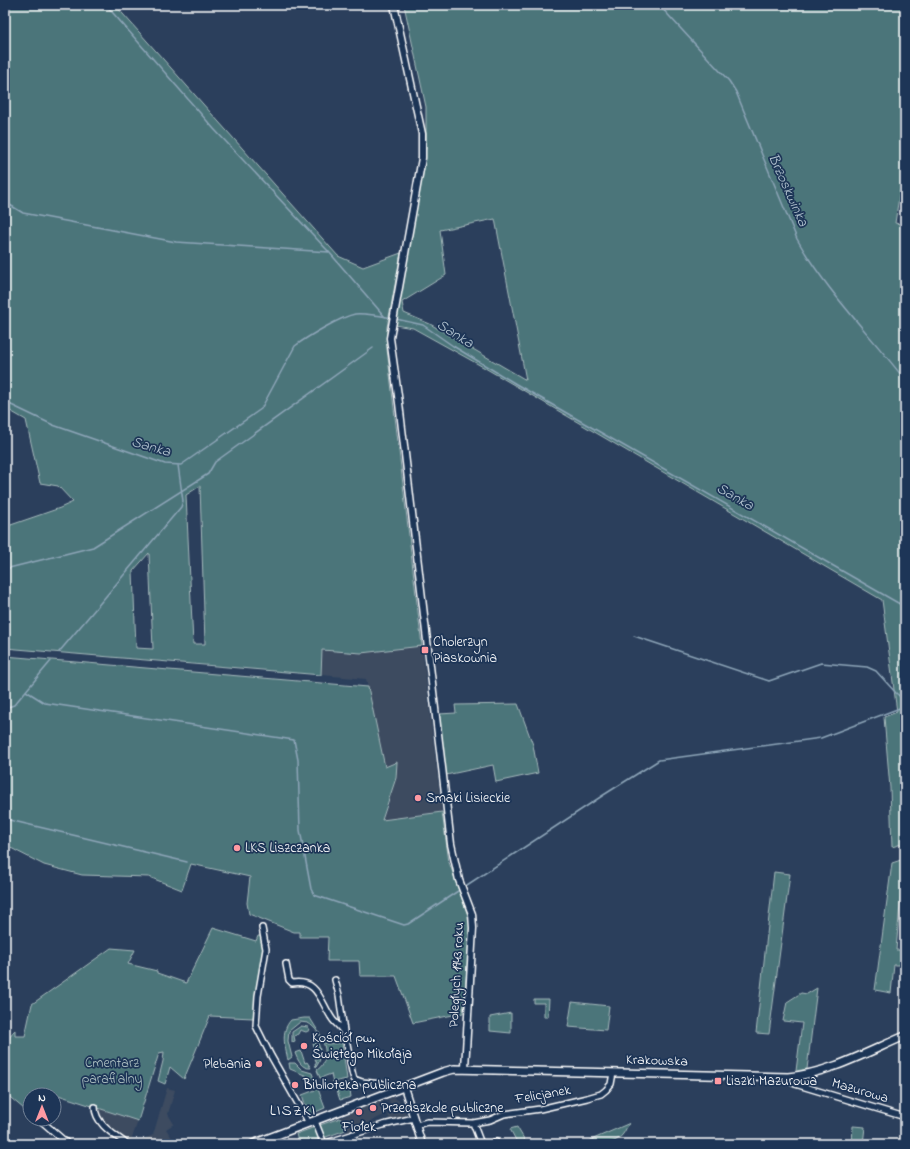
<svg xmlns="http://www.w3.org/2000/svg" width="910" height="1149" font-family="'Indie Flower',sans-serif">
	<rect width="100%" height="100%" fill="#2b3f5c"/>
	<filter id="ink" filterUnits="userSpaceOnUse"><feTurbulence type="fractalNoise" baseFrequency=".025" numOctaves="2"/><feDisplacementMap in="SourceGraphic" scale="8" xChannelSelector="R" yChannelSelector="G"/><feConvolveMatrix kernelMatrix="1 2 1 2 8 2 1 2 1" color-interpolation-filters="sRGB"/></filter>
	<g filter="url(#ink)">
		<path fill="#3c4b61" d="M422,646L442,812L382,820L388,805L397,762L385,767L366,679L321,675L322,650L361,653Z
			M167,1088L175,1090L168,1114L174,1124L166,1129L176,1144H142L144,1139L153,1135Z
			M393,1097L401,1102L408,1119L390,1122L388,1114L394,1112L388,1099Z
			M381,1099L386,1114L347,1133L340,1118Z
			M97,1107L138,1121L130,1144L107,1127L97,1111Z"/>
		<path fill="#4c757a" stroke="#a6babc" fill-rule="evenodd" d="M5,5H115L338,256L363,267L401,253L387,327V349L422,646L361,653L322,650L321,675L5,648V527L60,508L73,502L58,486L40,483L26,420L5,408ZM200,486L205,644H193L186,495ZM149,553L153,649L136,648L133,571Z
			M404,5H905V190H900L895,223L905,225V843L892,847L890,788L884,717L897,712L882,600L485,368L413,328L395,325L426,148V107ZM495,219L526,380L430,324L404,313L402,302L446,275L440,230Z
			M5,656L368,687L385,767L397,762L396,778L382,820L442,812L449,862L471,924L463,1013L413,1023L396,976H360L359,961H327L328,937H300V932H294L249,914L247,903L250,877L191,864L182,890L149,877L82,875L44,865L5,845Z
			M518,704L533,745L538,773L496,782L493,765L446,775L439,714L456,713L455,705Z
			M904,859L896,950H905V965H894L891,993L875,990L892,863Z
			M774,872L790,874L769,1034L756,1033Z
			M213,928L256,941L258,936H262L263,948L253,1018L210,1016L184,1079L170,1067L165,1084L158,1081L163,1061L164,1052L159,1053L138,1121L49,1092L48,1095H30V1114L5,1093C5,1074 0,1043 15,1030V1036H25L32,1004L111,948L135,950L128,964L157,971V973L186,983Z
			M817,988L807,1069L796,1071L802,1023L783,1021L787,1002L801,993L807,994Z
			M534,999H549L548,1017H544V1003H534Z
			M572,1002L609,1006L606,1030L568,1027Z
			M511,1013V1033L490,1031V1017Z
			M304,1018H310L326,1044L342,1043L347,1079L333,1082L331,1074L320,1078L317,1070C334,1059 322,1031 308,1023L300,1022L289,1031L288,1041L292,1057L288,1060C285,1046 280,1032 291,1020Z
			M301,1026L308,1027L310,1030L306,1032L300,1030L298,1034L294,1036L295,1041L292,1042V1032Z
			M318,1043C321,1051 322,1059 316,1067L315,1063H317L315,1059L318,1058L313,1044Z
			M301,1051L305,1063L307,1062L311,1068C302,1069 298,1061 295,1053Z
			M289,1063H295L302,1070L312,1073L314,1079L290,1069Z
			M349,1083L351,1097L340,1100L335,1085Z
			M318,1089L325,1108L309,1115L302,1095Z
			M340,1118L346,1130L323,1138L320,1125Z
			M630,1123C626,1127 626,1130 623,1134C616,1145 598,1144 586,1144L591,1140Z
			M853,1126L865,1127L863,1144H852Z
			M315,1127L319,1139L303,1144L301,1140L298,1141L296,1134Z
			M517,1127L527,1144H518L510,1129Z"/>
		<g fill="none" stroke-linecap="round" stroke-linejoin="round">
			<path stroke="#8ea6b9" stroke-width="1.5" d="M106,5L214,129L329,252L385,317
				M659,5L729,81L736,92L797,239C826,291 869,333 905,380
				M5,202L23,213L176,242L329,252
				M396,319L423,325L453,346L516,384L905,607
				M5,402L53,425L165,464L181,465L261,409L295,346C307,337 340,317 355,314C366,313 381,316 392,318
				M5,569L93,547L208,474L215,462L373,348
				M634,636L769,681L821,663L867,667L876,671L896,693L905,701
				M59,652L181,507L183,501L178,465
				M26,691L45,703L294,740L298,760L300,830L311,889L314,895L404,925L408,924L458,891
				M5,708L14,705L51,661
				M5,819L187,862
				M467,885L602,796L659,760L821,738L905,706"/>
			<g stroke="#fff" stroke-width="8">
				<path id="minor" d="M262,928L266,949L258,996L256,1026L271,1056L309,1123
					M286,964L289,980L292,983C319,979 320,1002 333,1020C337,1025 342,1028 344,1034C350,1048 349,1065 354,1079L362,1082L392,1085L396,1090
					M335,980L339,995L344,1031
					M788,1077L789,1081L795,1084L905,1117
					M95,1107C95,1124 115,1135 127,1144
					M39,1119L68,1144
					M315,1121L324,1144
					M473,1123L481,1144
					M417,1125L427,1122L473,1123L490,1120L504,1114L540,1109L587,1098L601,1094L606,1090L611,1084L613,1073
					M353,1134L355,1144
					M323,1144L383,1125L414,1118
					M490,1144L496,1142L497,1144"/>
			</g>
			<g stroke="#fff" stroke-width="9">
				<path id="tertiary" d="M394,5L422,134V158L390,338L399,403L451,844L459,880L472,914L473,928L465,1068
					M404,1087L422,1144"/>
			</g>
			<g stroke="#fff" stroke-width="10">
				<path id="secondary" d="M253,1144L443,1072L454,1069L788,1077C830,1073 867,1052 905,1036"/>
			</g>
			<use href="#minor" stroke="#1d3557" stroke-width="5"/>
			<use href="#tertiary" stroke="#1d3557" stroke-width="6"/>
			<use href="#secondary" stroke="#1d3557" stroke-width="7"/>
		</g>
	</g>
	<g fill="#ff9aa2" stroke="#1d3557" stroke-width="1.5">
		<rect x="421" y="646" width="8" height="8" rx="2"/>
		<circle cx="418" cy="798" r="4"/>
		<circle cx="237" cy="848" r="4"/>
		<circle cx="304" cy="1046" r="4"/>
		<circle cx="259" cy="1064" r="4"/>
		<rect x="714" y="1077" width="8" height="8" rx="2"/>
		<circle cx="295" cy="1085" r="4"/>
		<circle cx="373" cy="1108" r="4"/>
		<circle cx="359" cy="1112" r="4"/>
	</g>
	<g text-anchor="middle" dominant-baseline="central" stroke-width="3.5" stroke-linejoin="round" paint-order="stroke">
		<g font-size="14" fill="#fff" stroke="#1d3557" text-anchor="start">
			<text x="433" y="642">Cholerzyn<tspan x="433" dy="16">Piaskownia</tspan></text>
			<text x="426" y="798">Smaki Lisieckie</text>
			<text x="245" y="848">LKS Liszczanka</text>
			<text x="312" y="1038">Kościół pw.<tspan x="312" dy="16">Świętego Mikołaja</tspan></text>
			<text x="251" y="1064" text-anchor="end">Plebania</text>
			<text x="726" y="1081">Liszki Mazurowa</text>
			<text x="303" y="1085">Biblioteka publiczna</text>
			<text x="381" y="1108">Przedszkole publiczne</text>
			<text x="359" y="1127" text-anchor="middle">Fiołek</text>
		</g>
		<g font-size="14" fill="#fff" stroke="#1d3557">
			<text transform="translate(457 975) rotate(-87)">Poległych 1943 roku</text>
			<text transform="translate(657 1061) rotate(2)">Krakowska</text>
			<text transform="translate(860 1091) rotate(16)">Mazurowa</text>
			<text transform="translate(543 1095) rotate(-10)">Felicjanek</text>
		</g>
		<g font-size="14" fill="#aec1c3" stroke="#1d3557">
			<text x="112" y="1063">Cmentarz<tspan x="112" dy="16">parafialny</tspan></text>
		</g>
		<g font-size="15" font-style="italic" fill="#b3c4d0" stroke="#1d3557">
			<text transform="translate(788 190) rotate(66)">Brzoskwinka</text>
			<text transform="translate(455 334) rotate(32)">Sanka</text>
			<text transform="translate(151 447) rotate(16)">Sanka</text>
			<text transform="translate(735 497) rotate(30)">Sanka</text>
		</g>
		<g font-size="16" letter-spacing="1" fill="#fff" stroke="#1d3557">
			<text x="293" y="1111">LISZKI</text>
		</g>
	</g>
	<rect width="910" height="1149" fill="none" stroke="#1d3557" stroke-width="20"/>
	<rect x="10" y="10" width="890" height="1129" fill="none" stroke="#fff" stroke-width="1.5" filter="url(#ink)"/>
	<g transform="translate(42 1107)"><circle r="19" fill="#1d3557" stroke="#77869a"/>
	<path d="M0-3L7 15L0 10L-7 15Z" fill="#ff9aa2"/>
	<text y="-6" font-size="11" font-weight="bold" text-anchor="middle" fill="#ffffff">N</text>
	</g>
</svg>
